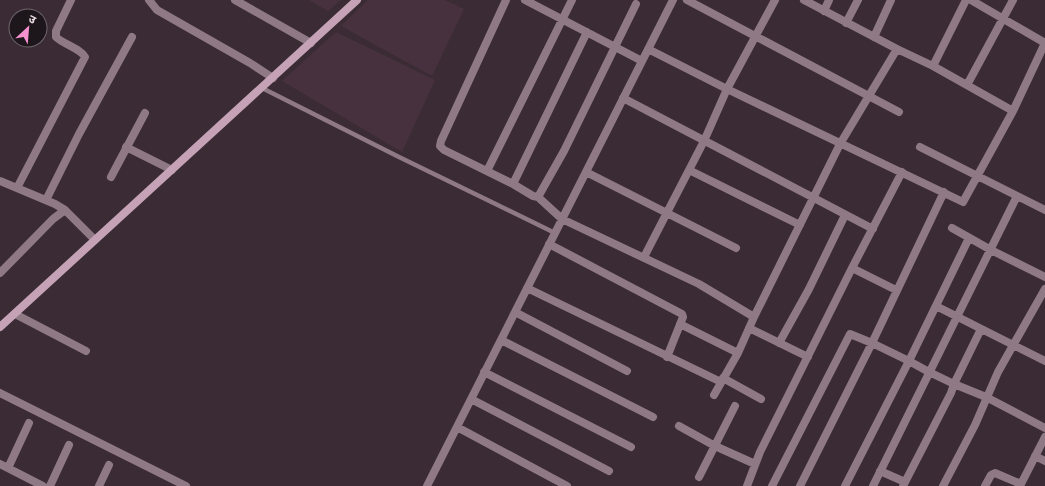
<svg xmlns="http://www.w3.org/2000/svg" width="1045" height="486" font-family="Mulish,'Noto Sans Devanagari',sans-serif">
	<rect width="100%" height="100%" fill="#3a2b34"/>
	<path fill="#47313e" d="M309,0H341L328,11Z
		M368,0H445L464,9L432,76L341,26Z
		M336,32L435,80L402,152L282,81Z"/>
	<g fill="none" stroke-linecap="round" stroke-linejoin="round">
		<path stroke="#8f7985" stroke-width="4.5" d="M262,88L399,157L555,233"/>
		<path stroke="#8f7985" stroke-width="8" d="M149,0L157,10L250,63L273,78
			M235,0L311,43
			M506,0L441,141L440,146L444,150L513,184L533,196L538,197L562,219L699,284L754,317
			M525,0L642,61
			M687,0L899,112
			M804,0L897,49L933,66L1013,111
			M971,0L1045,43
			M824,11L829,0
			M846,23L858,0
			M874,37L891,0
			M648,49L727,89L775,0
			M933,66L966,0
			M967,85L1013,0
			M623,98L873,229
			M126,147L172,170
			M920,147L1045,210
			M689,170L800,225
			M487,171L572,0
			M586,172L736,248
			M111,177L145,113
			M0,181L55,204L65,210L95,240
			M513,184L587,32
			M17,188L85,57C81,49 63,44 56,37V31L71,0
			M538,197L564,151L636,4
			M46,200L79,134L132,37
			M952,228L991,250L1045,277
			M549,244L682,314L683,317L667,357
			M644,257L704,141L727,89L963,202L1013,111L1045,43
			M852,268L896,290
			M0,273L53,219L65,210
			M527,288L721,382
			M936,306L1045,361
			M515,312L627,371
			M15,314L86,351
			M680,324L738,353
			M749,328L808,357
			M501,340L653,417
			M779,343L809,289L845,215
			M484,372L631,447
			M723,378L761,399
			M0,393L186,486
			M714,395L738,353L754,317L840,144L897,49
			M471,399L609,471
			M679,426L715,446L755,464
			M457,427L567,486
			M1035,456L1045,461
			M0,464L43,486
			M8,468L29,423
			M880,471L905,482
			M699,477L735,406
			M50,486L69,445
			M99,486L109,465
			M427,486L673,0
			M747,486L760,452L852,268L902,172
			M772,486L850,334L872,343L909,361L929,372L954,384L986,397L1045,428
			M800,486L872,343L944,192
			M845,486L909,361L969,238
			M873,486L1017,196
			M903,486L951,393L954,384L981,329
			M943,486L975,425L998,372L1045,289
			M985,486L991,475L995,473L1021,484L1045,437"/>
		<path stroke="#c5a2b6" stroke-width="8" d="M0,327L357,0"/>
	</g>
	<g transform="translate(28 28) rotate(26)"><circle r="19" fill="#1d161a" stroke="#6f676c"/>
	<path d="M0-3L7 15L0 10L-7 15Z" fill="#f690cf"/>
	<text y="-6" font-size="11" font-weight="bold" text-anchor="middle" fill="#ebe0e6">उ</text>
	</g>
</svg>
